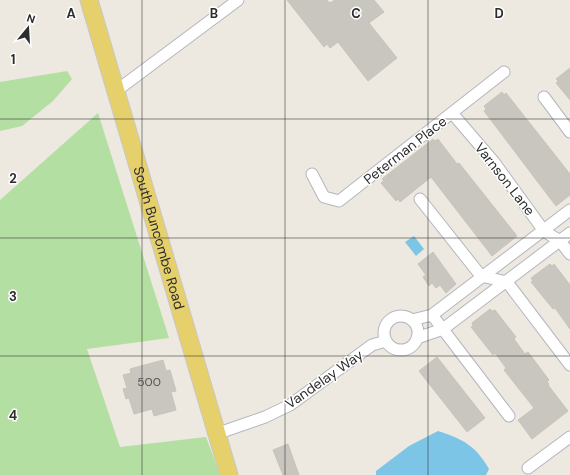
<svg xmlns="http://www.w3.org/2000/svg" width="570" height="475" font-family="'DM Sans',sans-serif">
	<rect width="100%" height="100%" fill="#ede8e0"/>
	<path fill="#b4dfa2" d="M67,71L72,79L53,101L22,126L0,131V82Z
		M98,113L169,338L87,349L120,447L206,437L220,475H0V200Z"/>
	<path fill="#7dc5e6" d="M414,236L424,249L416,256L405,242Z
		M438,431C463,439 476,446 489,469L486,475H376V471L409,446Z"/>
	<path fill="#c9c6bf" stroke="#c8c4ba" d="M287,0H327L330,3L335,0H374L384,12L369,23L397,58L368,81L338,42L330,48L327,44L324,47Z
		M570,68V100L556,83L558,81L556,79Z
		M502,92L504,95L506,93L570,174V195L556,206L484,111L486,109L484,106Z
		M433,139L435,141L438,139L457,164L459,163L517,236L492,256L431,177L400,202L398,199L396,201L381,183L384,181L382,179Z
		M433,252L456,284L446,293L440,285L436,288L432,283L429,286L423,277L426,275L418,264Z
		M550,264L552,266L554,264L570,285V329L555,308L553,309L531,282L533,281L531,278Z
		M490,309L492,311L495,310L516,337L514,339L525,354L528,352L549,380L547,382L549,384L548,385L568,411L532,439L518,420L534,408L504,370L506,368L495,353L493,355L471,327L473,326L472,323Z
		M437,357L485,418L467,432L419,371Z
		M163,360L166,371L170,370L176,391L171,392L176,410L154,416L152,409L134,414L129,398L126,399L123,389L127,388L123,375L131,373L130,369Z
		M288,444L299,475H283L273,450Z"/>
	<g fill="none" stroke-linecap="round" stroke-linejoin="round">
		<g stroke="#b4b6bf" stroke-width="13">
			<path id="minor" d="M116,91L238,0
				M544,97L570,132
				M452,113L494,162L544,231L560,241L570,254
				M312,174L324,197L339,201L504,72
				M420,199L481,276L507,282L570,365
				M432,315L509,416
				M384 333a17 17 0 1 1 34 0a17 17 0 1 1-34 0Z
				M412,320L432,315L570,210
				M417,338L443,329L570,233
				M216,434L265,417L290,405L372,345L386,341
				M528,468L570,437"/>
		</g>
		<g stroke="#c8c8c8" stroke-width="19">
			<g id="primary">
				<path id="s1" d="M89,0L229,475"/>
			</g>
		</g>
		<use href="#minor" stroke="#fff" stroke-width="11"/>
		<use href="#primary" stroke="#e6d06c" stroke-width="17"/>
	</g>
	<path fill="none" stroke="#2d2d2d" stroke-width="1" stroke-opacity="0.55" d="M142,0V475M285,0V475M428,0V475M0,119H570M0,238H570M0,356H570"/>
	<g text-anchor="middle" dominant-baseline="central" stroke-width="3" stroke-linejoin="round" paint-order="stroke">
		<g font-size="12" fill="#545352">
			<text x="149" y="382">500</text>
		</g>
		<g font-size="14" fill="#2d2d2d" stroke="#fff">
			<text transform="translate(405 150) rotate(-38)">Peterman Place</text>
			<text transform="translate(505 179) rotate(52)">Varnson Lane</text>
			<text stroke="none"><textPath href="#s1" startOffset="248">South Buncombe Road</textPath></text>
			<text transform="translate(324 379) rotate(-35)">Vandelay Way</text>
		</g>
	</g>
	<g font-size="13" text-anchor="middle" font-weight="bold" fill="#2d2d2d" stroke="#fff" stroke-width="3" stroke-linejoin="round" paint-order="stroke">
		<text x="71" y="18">A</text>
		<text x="214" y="18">B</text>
		<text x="356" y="18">C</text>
		<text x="499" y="18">D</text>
		<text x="13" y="64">1</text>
		<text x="13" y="183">2</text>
		<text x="13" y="301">3</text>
		<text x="13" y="420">4</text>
	</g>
	<g transform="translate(28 28) rotate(18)" stroke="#ffffff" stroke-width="3" paint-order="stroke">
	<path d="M0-3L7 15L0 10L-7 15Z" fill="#2d2d2d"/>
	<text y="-6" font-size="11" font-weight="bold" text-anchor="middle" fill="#2d2d2d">N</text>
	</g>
</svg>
